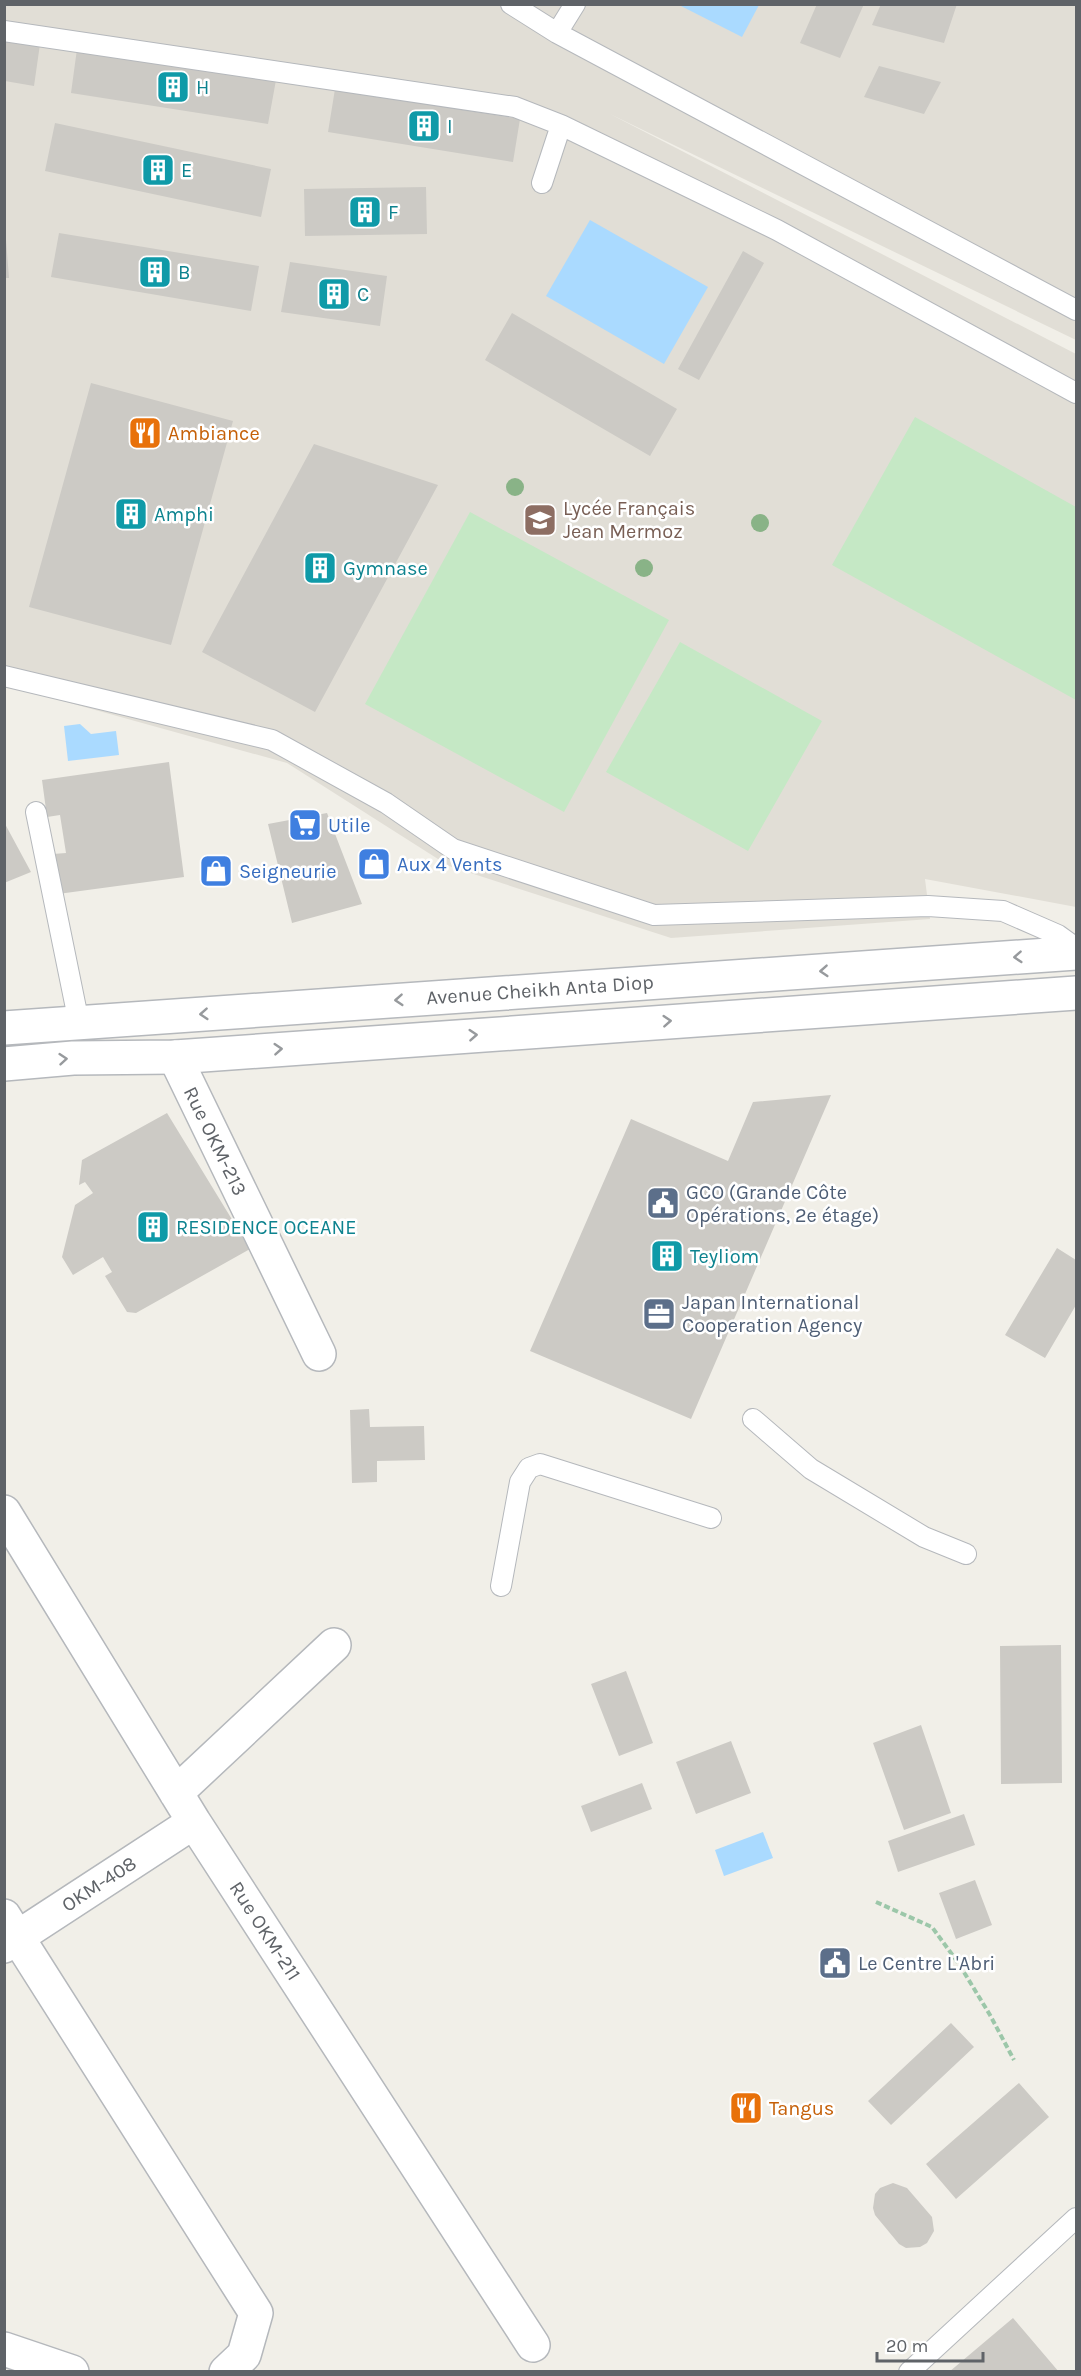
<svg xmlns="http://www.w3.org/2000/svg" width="1081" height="2376" font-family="Karla,sans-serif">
	<rect width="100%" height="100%" fill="#f1efe8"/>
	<path fill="#e1ded6" d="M4,5H1076V340L610,114L1076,354V907L925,879L930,919L671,938L449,866L287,763L5,685Z"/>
	<path fill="#c5e8c5" d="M915,417L1076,507V700L832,565Z
		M470,512L669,620L564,812L365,704Z
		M680,642L822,721L748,851L606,772Z"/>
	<path fill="#aadaff" d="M679,5H759L742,37Z
		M590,220L708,287L664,364L546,296Z
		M80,724L91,734L116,731L119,755L68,761L64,726Z
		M763,1832L773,1858L724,1876L715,1850Z"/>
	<path fill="#cccac5" d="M817,4H864L840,58L800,43Z
		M881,4H957L944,43L872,25Z
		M5,39L40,44L34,86L5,81Z
		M77,49L276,80L268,124L71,93Z
		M879,66L941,82L924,114L864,97Z
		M335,89L520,119L513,162L328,132Z
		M55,123L271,169L261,217L45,171Z
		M426,187L427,234L305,236L304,189Z
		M59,233L259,266L251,311L51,277Z
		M4,240H6L9,278H4Z
		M743,251L764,263L699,380L678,369Z
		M290,262L387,276L380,326L281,312Z
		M512,313L677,409L650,456L485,360Z
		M91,383L233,421L171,645L29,607Z
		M314,444L438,485L315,712L202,652Z
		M169,762L184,877L58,894L53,854L66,853L60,815L47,817L42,780Z
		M327,813L362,904L292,923L268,824Z
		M4,822L31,872L4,883Z
		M831,1095L691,1419L530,1351L631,1119L728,1161L753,1102Z
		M167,1113L250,1249L136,1313L127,1312L105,1276L112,1272L103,1257L73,1275L62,1257L75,1205L93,1193L85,1182L79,1185L82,1160Z
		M1057,1248L1076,1260V1305L1045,1358L1005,1335Z
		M369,1409L370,1427L424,1426L425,1460L377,1461V1482L352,1483L350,1410Z
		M1061,1645L1062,1783L1001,1784L1000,1646Z
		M626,1671L653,1743L619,1756L591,1684Z
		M921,1725L951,1813L904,1830L873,1743Z
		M731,1741L751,1793L696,1814L676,1762Z
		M642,1783L652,1809L591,1832L581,1806Z
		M964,1814L975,1845L898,1872L888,1841Z
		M975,1880L992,1925L956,1939L939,1893Z
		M951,2023L974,2047L891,2125L868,2101Z
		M1019,2083L1049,2117L956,2199L926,2164Z
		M893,2183L907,2188L932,2217L934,2231L927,2243L920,2247L906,2248L899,2244L875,2215L873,2208L875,2194L880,2188Z
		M1013,2318L1059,2372H949Z"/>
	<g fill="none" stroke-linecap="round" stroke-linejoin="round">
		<g stroke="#b5b8bc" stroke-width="22">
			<path id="service" d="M511,4L557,33L1076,310
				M4,31L515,107L561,125L777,230L1076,393
				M557,33L575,4
				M542,183L561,125
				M4,676L272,740L386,803L453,849L654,915L928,906L1003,911L1058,935L1076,948
				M36,812L79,1023
				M753,1419L811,1469L924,1537L966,1554
				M501,1586L520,1482L529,1468L540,1464L711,1518
				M909,2372L1076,2218"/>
		</g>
		<g stroke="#b5b8bc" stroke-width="36">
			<path id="minor" d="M175,1057L319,1354
				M4,1512L194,1822L533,2345
				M176,1793L334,1645
				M4,1916L256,2313L244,2355L226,2372
				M4,1946L194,1822
				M4,2349L72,2372"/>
		</g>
		<g stroke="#b5b8bc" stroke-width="36">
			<path id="tertiary" d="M4,1028L1076,953
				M4,1064L73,1058L175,1057L1076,993"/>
		</g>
		<path stroke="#9cc7a9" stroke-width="4" stroke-dasharray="6 3" stroke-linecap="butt" d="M876,1902L932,1927L959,1964L990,2015L1014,2060"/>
		<use href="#service" stroke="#fff" stroke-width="20"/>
		<use href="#minor" stroke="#fff" stroke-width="33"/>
		<use href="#tertiary" stroke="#fff" stroke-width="33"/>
	</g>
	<g fill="#89b387">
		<circle cx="515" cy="487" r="9"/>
		<circle cx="760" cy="523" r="9"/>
		<circle cx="644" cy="568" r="9"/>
	</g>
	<defs><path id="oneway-chevron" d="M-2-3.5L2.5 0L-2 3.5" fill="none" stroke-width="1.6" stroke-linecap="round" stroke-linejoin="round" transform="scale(1.5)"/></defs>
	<g stroke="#979a9d">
		<use href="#oneway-chevron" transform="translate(1018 957) rotate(176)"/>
		<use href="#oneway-chevron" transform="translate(824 971) rotate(176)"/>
		<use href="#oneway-chevron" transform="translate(399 1000) rotate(176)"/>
		<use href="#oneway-chevron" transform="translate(204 1014) rotate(176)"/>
		<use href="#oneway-chevron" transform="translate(667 1021) rotate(-4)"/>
		<use href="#oneway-chevron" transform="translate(473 1035) rotate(-4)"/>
		<use href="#oneway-chevron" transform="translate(278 1049) rotate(-4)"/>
		<use href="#oneway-chevron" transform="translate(63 1059) rotate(-5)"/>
	</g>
	<defs>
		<g id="building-square" transform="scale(1.725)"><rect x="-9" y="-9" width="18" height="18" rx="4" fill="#0f9aa8" stroke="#fff"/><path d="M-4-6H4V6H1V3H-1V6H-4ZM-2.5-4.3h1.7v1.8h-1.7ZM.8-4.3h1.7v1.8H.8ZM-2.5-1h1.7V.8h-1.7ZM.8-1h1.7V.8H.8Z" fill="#fff"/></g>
		<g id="restaurant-square" transform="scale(1.725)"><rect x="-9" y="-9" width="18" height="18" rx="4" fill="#e8710a" stroke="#fff"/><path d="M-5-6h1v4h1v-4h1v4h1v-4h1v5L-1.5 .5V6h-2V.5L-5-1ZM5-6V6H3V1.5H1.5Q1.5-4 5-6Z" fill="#fff"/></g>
		<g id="school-square" transform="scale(1.725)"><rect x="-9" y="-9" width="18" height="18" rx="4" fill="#8d6e63" stroke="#fff"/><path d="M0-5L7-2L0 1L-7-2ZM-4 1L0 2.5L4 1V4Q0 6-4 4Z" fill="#fff"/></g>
		<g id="supermarket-square" transform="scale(1.725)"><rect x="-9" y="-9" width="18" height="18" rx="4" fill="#3f7fe0" stroke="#fff"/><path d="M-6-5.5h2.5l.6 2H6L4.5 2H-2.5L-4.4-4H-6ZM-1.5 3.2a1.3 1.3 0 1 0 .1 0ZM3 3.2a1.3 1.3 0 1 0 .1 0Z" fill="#fff"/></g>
		<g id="shop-square" transform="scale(1.725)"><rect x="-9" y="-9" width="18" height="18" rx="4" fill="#3f7fe0" stroke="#fff"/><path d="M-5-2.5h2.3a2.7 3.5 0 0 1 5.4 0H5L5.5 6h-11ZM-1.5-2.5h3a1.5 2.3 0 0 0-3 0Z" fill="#fff"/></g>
		<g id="civic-square" transform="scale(1.725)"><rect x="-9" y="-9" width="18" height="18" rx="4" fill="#5c6f8a" stroke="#fff"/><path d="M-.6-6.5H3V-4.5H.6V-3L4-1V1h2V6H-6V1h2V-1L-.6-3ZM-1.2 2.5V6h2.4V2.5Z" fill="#fff"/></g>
		<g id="office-square" transform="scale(1.725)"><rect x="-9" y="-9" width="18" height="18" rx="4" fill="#5c6f8a" stroke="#fff"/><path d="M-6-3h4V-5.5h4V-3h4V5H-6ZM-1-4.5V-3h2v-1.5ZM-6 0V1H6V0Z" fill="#fff"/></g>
	</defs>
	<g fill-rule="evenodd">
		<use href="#building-square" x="173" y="87"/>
		<use href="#building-square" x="424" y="126"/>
		<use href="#building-square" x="158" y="170"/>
		<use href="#building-square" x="365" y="212"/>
		<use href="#building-square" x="155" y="272"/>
		<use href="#building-square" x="334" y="294"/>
		<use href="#restaurant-square" x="145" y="433"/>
		<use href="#building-square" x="131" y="514"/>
		<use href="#school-square" x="540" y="520"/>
		<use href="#building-square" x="320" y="568"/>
		<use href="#supermarket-square" x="305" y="825"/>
		<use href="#shop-square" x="374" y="864"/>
		<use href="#shop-square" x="216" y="871"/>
		<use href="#civic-square" x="663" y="1203"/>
		<use href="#building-square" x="153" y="1227"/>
		<use href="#building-square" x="667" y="1256"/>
		<use href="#office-square" x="659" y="1314"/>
		<use href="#civic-square" x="835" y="1963"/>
		<use href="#restaurant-square" x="746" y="2108"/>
	</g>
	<g text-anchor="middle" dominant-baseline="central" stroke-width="5" stroke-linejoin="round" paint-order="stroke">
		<g font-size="20" fill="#0d838f" stroke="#fff" text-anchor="start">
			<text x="196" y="87">H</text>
			<text x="447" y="126">I</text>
			<text x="181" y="170">E</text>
			<text x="388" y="212">F</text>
			<text x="178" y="272">B</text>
			<text x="357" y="294">C</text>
			<text x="154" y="514">Amphi</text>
			<text x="343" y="568">Gymnase</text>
			<text x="176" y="1227">RESIDENCE OCEANE</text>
			<text x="690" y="1256">Teyliom</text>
		</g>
		<g font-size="20" fill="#c56008" stroke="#fff" text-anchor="start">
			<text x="168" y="433">Ambiance</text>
			<text x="769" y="2108">Tangus</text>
		</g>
		<g font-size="20" fill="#785e54" stroke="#fff" text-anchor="start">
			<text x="563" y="508">Lycée Français<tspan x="563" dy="23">Jean Mermoz</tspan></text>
		</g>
		<g font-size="20" fill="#366cbe" stroke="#fff" text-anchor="start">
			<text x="328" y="825">Utile</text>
			<text x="397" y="864">Aux 4 Vents</text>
			<text x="239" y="871">Seigneurie</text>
		</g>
		<g font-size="20" fill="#5f6368" stroke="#fff">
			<text transform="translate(540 990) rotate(-4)">Avenue Cheikh Anta Diop</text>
			<text transform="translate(215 1141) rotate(64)">Rue OKM-213</text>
			<text transform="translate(99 1884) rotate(-33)">OKM-408</text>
			<text transform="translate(265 1931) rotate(57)">Rue OKM-211</text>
		</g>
		<g font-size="20" fill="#4e5e75" stroke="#fff" text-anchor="start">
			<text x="686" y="1192">GCO (Grande Côte<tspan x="686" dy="23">Opérations, 2e étage)</tspan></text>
			<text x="682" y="1302">Japan International<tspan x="682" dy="23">Cooperation Agency</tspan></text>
			<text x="858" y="1963">Le Centre L'Abri</text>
		</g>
	</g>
	<rect width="1081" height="2376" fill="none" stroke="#5f6368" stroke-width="12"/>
	<path d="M877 2352v9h106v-9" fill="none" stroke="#5f6368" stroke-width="3"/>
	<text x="886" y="2352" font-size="18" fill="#5f6368" stroke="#ffffff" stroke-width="4.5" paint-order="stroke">20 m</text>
</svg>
